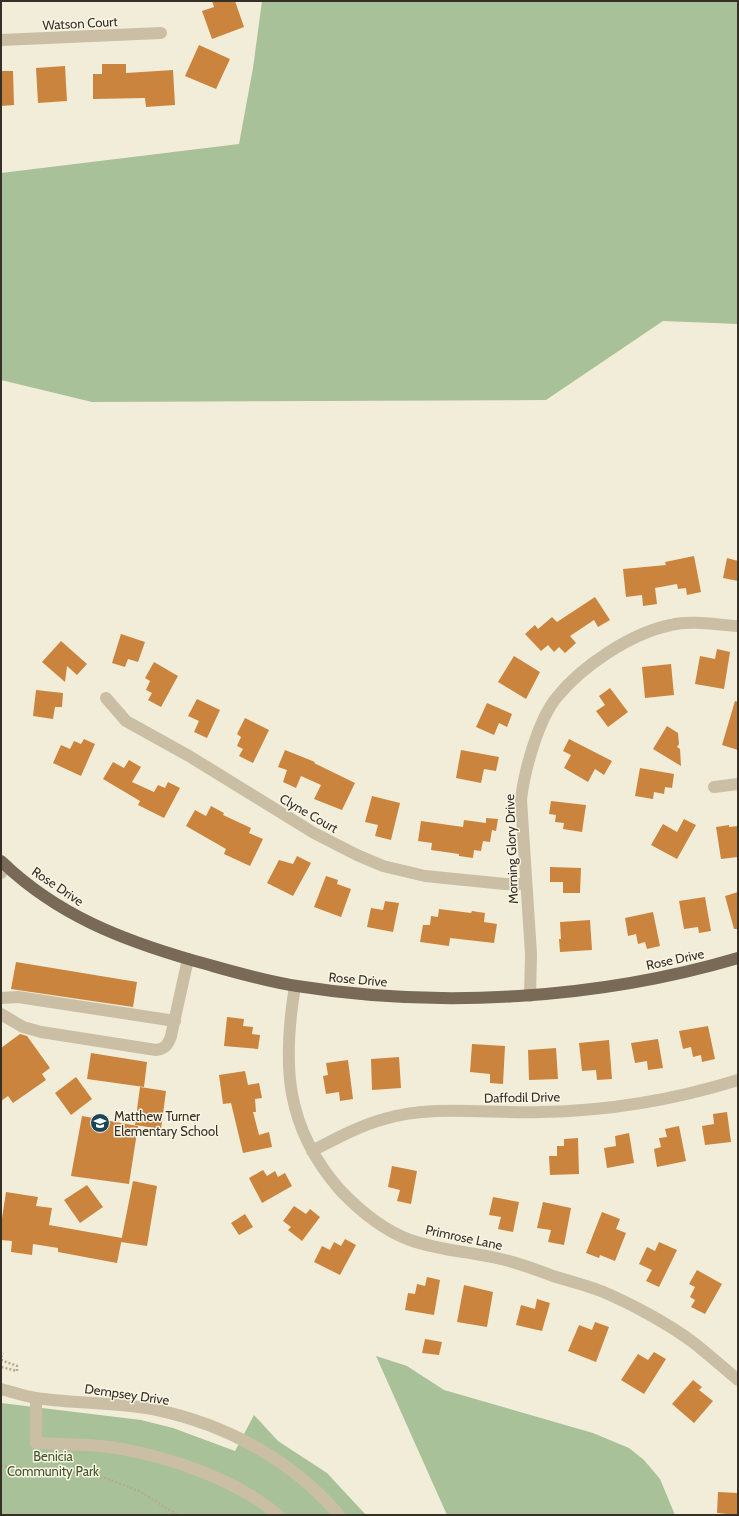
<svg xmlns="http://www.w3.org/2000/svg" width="739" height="1516" font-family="Cabin,sans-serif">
	<rect width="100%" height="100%" fill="#f2edd8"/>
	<path fill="#a9c198" d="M262,1H738V324L663,321L546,400L92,402L1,380V173L239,144L253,68Z
		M376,1356L407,1366L444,1390L593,1433L629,1448L644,1460L660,1479L675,1515H447Z
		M1,1403L141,1420L173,1428L235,1451L254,1415L278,1441L327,1473L366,1515H1Z"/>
	<path fill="#cb843d" d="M212,1H235L244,27L212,39L202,11L214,7Z
		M199,45L230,59L216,89L185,76Z
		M102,64H126V73L173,70L175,105L146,107L145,98L93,99V74H102Z
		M65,66L67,101L38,103L36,68Z
		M1,71H13L14,105L1,106Z
		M694,556L701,592L687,595L686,588L678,589L677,584L655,588L657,604L643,606L642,595L626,597L623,569L666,565L665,562Z
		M727,558L738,561V581L723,578Z
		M595,597L610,620L598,627L594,620L570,636L576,643L565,653L559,647L554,652L548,645L541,651L525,634L535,625L538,629L552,617L557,622Z
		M121,634L145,642L138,662L128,659L125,667L112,663Z
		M61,641L87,664L77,675L67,666L65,682L42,662Z
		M717,649L730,652L724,689L695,684L700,656L715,659Z
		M514,656L540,672L526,699L498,682Z
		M154,662L178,676L161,707L148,700L152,693L146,690L150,681L145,678Z
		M671,664L674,695L645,698L642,667Z
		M610,688L628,712L608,727L596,711L605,705L599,696Z
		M36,690L63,693L62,707H55L53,719L33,716Z
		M197,699L220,710L207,738L194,732L199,721L188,716Z
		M735,701L738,702V750L722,745Z
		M487,703L512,714L507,727L499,723L494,735L476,727Z
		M245,718L269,730L253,763L239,756L243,749L237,746L241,737L237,734Z
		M667,726L678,733L679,744L677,747L680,749L681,766L653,749Z
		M84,739L95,744L81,776L53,763L61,745L70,749L74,741L81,744Z
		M569,739L612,761L604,775L595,769L588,782L564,768L571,755L563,751Z
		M285,750L315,762L314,763L355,783L342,810L314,799L321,785L301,776L296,788L283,782L287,770L278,767Z
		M461,750L499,757L496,771L484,769L481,783L456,778Z
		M129,760L141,767L132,782L154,792L158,785L165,788L168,782L180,788L164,818L138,805L140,801L103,779L113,762L124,768Z
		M640,768L674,774L672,788L665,787L664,794L654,792L653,799L635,796Z
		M372,796L400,803L391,840L375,836L378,825L365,822Z
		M551,801L586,805L582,832L563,829L564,823L555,822L556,815L549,814Z
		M211,806L224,813L223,815L251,828L249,833L263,839L250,866L224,854L226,849L186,826L195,810L206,816Z
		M486,818L498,819L496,831L492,830L490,842L483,841L481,851L474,850L473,858L459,856V854L431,850L432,843L418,841L421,821L463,827L464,820L486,823Z
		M684,819L696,825L677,859L651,845L663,824L677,832Z
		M729,825V827L738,826V857L721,859L716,827Z
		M297,856L311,863L293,896L267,883L279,860L293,864Z
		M550,867L581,868L580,893H563V882H550Z
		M326,876L338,880L337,884L351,889L341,917L314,907Z
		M738,892V929H734L725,896Z
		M705,897L711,931L699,933L698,927L684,929L679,901Z
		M385,901L399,903L393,932L367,927L371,908L383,910Z
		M439,909L471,913L472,911L485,913L484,922L497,924L494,943L450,938L449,946L420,942L423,925H430L431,916L438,917Z
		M653,912L660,946L647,949L645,942L638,944L636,934L628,936L625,918Z
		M590,920L592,950L560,952L559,939H561L560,922Z
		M16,962L137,982L133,1007L11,989Z
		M227,1017L244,1019L243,1026L253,1027L252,1034L260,1035L258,1049L224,1046Z
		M708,1026L715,1059L702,1062L701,1055L693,1057L691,1047L683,1049L679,1031Z
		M20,1034L27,1036L50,1068L42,1074L46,1080L13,1103L8,1096L1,1101V1048Z
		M658,1039L663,1068L648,1070L647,1061L635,1063L631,1043Z
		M609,1040L612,1079L597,1080L596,1070L582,1071L579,1043Z
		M472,1044L505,1046L503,1084L490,1083V1074L470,1072Z
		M556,1048L558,1079L529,1080L528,1050Z
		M91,1053L147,1062L144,1087L87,1079Z
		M399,1057L401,1088L372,1090L371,1059Z
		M348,1060L353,1099L340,1101L339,1092L326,1094L323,1076L328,1075L326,1063Z
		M245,1071L248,1085L259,1083L262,1098L255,1099L256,1112H253L259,1135L269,1132L272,1147L243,1153L231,1103L223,1104L219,1075Z
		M76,1077L92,1099L71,1115L55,1093Z
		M140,1087L166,1091L161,1129L135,1125Z
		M727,1112L731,1142L705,1145L702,1126L714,1124L713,1114Z
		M82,1116L138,1126L129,1184L71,1176Z
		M679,1126L686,1161L657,1167L654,1149L661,1147L659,1138L667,1137L665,1129Z
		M629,1133L634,1163L607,1168L604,1148L616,1146L615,1136Z
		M578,1138L579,1174L550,1175L549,1156H557V1146H564V1139Z
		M392,1166L417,1171L411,1204L397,1201L400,1190L388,1187Z
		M263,1170L267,1176L275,1171L278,1177L285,1173L292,1186L262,1203L249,1178Z
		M133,1181L157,1186L147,1246L121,1242Z
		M87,1185L103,1207L80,1223L64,1200Z
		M6,1192L38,1197L36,1206L52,1208L49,1225L122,1238L117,1263L58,1252V1248L33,1244L32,1255L11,1252L12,1241L1,1240V1225Z
		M493,1197L519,1202L513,1232L498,1229L501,1217L489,1215Z
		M543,1202L571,1208L564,1245L548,1242L551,1230L537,1228Z
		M294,1206L306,1214L310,1209L320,1217L302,1241L288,1230L291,1227L283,1221Z
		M602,1212L620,1219L616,1229L626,1233L615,1261L600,1255L599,1258L586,1253Z
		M245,1214L253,1227L239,1235L231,1223Z
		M345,1239L356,1245L340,1275L314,1262L322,1246L330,1250L334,1242L341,1246Z
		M659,1242L677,1250L659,1287L646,1281L652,1270L639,1264L647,1247L655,1251Z
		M697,1270L722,1284L705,1314L691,1307L695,1300L690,1297L695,1287L689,1284Z
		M427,1277L440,1280L434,1315L405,1310L408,1293L415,1294L417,1284L425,1286Z
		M464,1285L493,1292L487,1327L457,1322Z
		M537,1299L550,1303L542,1331L516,1325L521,1305L535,1309Z
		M595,1322L609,1327L596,1362L568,1351L579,1325L592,1330Z
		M425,1339L442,1342L439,1355L422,1353Z
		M654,1352L666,1359L644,1394L621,1380L638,1354L648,1360Z
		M693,1380L702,1387L699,1390L713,1401L694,1423L672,1404Z
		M718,1492L738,1493V1515L717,1513Z"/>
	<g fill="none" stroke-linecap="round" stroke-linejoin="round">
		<path stroke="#b6aa8e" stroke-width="2.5" stroke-dasharray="2 2" stroke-linecap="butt" d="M1,1357L3,1353
			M1,1360L17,1366V1371L1,1367
			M1,1466L65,1471L103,1477L139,1491L178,1515"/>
		<path stroke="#cabfa4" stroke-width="12" d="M1,40L161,33
			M106,698L126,721L189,756L314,833L357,855L383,866L425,876L505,884H526
			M714,787L738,784
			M1,873L7,866
			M295,986C282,1065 285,1127 340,1190C360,1211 383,1230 410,1240C441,1251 474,1252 505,1260C521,1264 537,1270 553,1276C569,1281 585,1285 601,1291C630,1303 669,1324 694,1343C709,1355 724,1368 738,1380
			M530,996L531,954L521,800C524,772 538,720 557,697C582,666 631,633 671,625C691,620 718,625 738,626
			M1,998L18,997L175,1021
			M1,1014L23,1027L41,1032L156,1050C165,1049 168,1045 171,1036L188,959
			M312,1151C335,1139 359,1126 384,1119C433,1104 490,1114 541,1112C608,1111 674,1100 738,1080
			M1,1389C13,1392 24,1396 36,1398C76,1404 117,1402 157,1410C227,1425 292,1460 339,1515
			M36,1398V1443C53,1444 71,1444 88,1445C148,1449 231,1475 278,1515"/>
		<path stroke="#786a56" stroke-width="12" d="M1,861C57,915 122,940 195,961C228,970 263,981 297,986C439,1009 599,999 738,958"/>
	</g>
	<defs>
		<g id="school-disc" transform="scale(1)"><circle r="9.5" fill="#1a4458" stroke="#faf5e4"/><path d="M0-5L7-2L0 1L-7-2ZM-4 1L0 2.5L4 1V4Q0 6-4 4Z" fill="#fff"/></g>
	</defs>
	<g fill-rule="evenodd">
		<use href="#school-disc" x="100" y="1123"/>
	</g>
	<g text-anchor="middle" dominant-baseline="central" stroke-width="3" stroke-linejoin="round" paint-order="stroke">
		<g font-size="13" fill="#352f26" stroke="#faf5e4">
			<text transform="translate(80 23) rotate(-3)">Watson Court</text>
			<text transform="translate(309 813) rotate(30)">Clyne Court</text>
			<text transform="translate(511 849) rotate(-92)">Morning Glory Drive</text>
			<text transform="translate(58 886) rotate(34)">Rose Drive</text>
			<text transform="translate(675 959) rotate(-12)">Rose Drive</text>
			<text transform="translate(358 979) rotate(5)">Rose Drive</text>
			<text transform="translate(522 1097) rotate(-1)">Daffodil Drive</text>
			<text transform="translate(464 1237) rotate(12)">Primrose Lane</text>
			<text transform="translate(127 1394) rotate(8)">Dempsey Drive</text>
		</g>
		<g font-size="13" fill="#352f26" stroke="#faf5e4" text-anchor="start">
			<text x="114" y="1116">Matthew Turner<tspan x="114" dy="15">Elementary School</tspan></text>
		</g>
		<g font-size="13" fill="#395429" stroke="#faf5e4">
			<text x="53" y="1456">Benicia<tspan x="53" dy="15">Community Park</tspan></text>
		</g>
	</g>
	<rect width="739" height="1516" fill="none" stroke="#352f26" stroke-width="4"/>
</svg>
